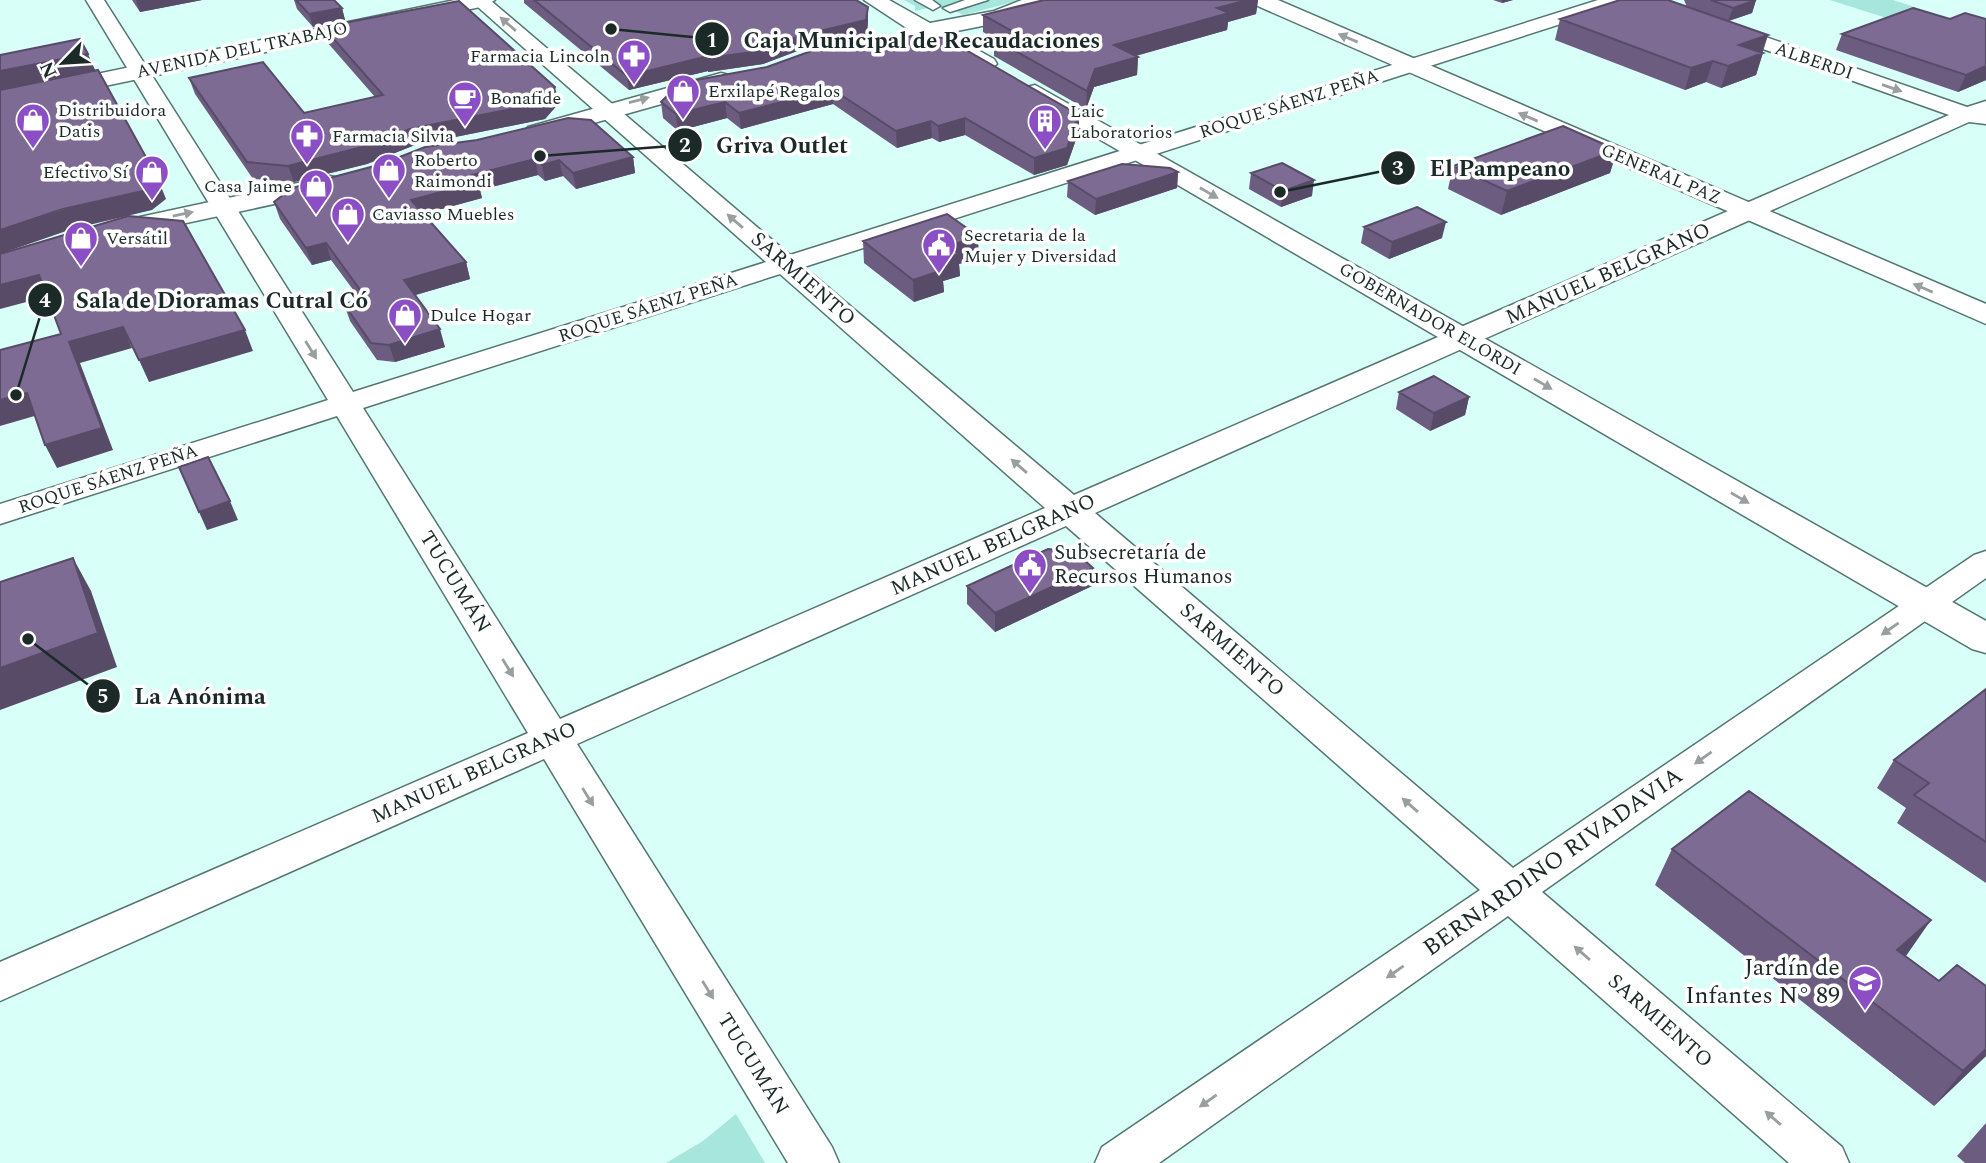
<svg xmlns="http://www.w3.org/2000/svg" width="1986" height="1163" font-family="Spectral,serif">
	<rect width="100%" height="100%" fill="#d8fff8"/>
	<path fill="#a6e6dc" d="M904,0H1021L963,15C945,5 935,6 915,11V6Z
		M1830,0H1893L1933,13L1902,23Z
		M736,1114L765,1163H666L703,1141Z"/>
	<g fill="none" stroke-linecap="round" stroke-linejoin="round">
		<g stroke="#537670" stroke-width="3">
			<path id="pedestrian" d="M915,0H932L940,6L933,10Z
				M965,0H988L950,12L943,8Z"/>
		</g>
		<g stroke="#537670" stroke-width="3">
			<path id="minor" d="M86,0H104L353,392L766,262L470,0H490L790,255L1598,0H1626L1623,4L804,267L1074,495L1949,115L1636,4L1633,0H1659L1967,107L1986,101V124L1969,122L1095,513L1513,868L1974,555L1986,551V578L1542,892L1842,1147L1849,1163H1789L1508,916L1159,1163H1095L1102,1147L1480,890L1066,526L577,744L832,1147L839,1163H788L544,759L0,1001V962L528,733L337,416L0,524V504L328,400ZM780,274L1045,508L560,719L363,408Z"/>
		</g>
		<g stroke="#537670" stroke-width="3">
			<path id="tertiary" d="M455,0H495L485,6L0,108V94Z
				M864,0H889L930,23L994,11L1022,0H1051L1048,4L1007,21L947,33L994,59L997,64L986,71L923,37H909L906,32L908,29Z
				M1250,0H1278L1986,304V324L1253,4Z
				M721,73L729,75L733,80L729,85L537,139L528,137L525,132L528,127Z
				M1035,85L1986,621V653L1972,649L1027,97L1023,92L1027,87Z
				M330,176L339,178L343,184L339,190L112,239L102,237L98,231L102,225L112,223Z"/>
		</g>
		<use href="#pedestrian" fill="#fff" fill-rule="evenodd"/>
		<use href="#minor" fill="#fff" fill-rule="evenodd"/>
		<use href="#tertiary" fill="#fff" fill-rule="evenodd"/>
	</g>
	<path fill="#6c5c7f" d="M132,0H202L140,12Z
		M294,0H334L342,8L345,20L313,27L297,9Z
		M524,0H856L868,7V20L867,34L800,50L763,64L708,72V71L629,90L524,3Z
		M1044,0H1258L1256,14L1228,22L1227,30L1136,56L1138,57L1137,75L1094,87L1086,109L994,56V39H995L983,32V15Z
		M1493,0H1513L1502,3Z
		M1684,0H1756L1752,13L1729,21L1768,35L1756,75L1721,88L1706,82L1685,90L1555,40L1560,19L1687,7Z
		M1950,19H1986V80L1958,92L1836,50L1842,34Z
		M323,27L559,103L545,119L415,145L367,164L294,182L253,179L195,94L189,78L304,113L375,97L327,42Z
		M890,41L1079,115V131L1067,165L1034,175L965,135L939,142L932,138L897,148L833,104L741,129L727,118L678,131L663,118L661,102L767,67Z
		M425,147L633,157L635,173L576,189L563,176L545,181L538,175L480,190L482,198L423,214L466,262L470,279L415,295L445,347L395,362L377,360L350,321L344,304L360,299L331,260L312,265L280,219L274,202L382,164Z
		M1617,150L1610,173L1501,215L1448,189L1453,166Z
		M1178,172L1177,188L1095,215L1067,197L1068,181Z
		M1251,173L1312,196L1281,207L1249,189Z
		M1364,227L1442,238L1389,259L1361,243Z
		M863,241L979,258L959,264L960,276L943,281L944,292L914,302L864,263Z
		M1399,392L1469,397L1465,415L1430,431L1396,409Z
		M967,586H1092L995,632L967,604Z
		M1986,689V883L1897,823L1906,808L1877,788L1894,760Z
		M1672,849L1905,957L1939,981L1986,986V1056L1934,1106L1655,885Z
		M1986,1123V1163H1965L1957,1156Z"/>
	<path fill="#584b68" d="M136,0H202L140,12Z
		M1248,0H1258L1256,14L1228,22L1227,30L1113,62L1114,45L1217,8Z
		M1502,0H1513L1502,3Z
		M1756,0L1752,13L1728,21L1733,8Z
		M868,7V20L867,34L800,50L763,64L708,72V71L629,90L627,76Z
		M342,8L345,20L313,27L309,14Z
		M1768,35L1761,54L1763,53L1756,75L1721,88L1728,66L1739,45Z
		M88,54L96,72L0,91V71Z
		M1138,57L1137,75L1094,87L1086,109L1087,91L1095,69Z
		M1713,61L1706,82L1685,90L1691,68Z
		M1986,66V80L1958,92L1966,75Z
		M555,87L559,103L545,119L415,145L367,164L294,182L288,166Z
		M832,89L833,104L741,129L739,113Z
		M725,102L727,118L678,131L676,114Z
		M1079,115V131L1067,165L1034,175V158Z
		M965,118V135L939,142L938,126Z
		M931,121L932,138L897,148L896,131Z
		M1617,150L1610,173L1501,215L1507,191Z
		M633,157L635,173L576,189L573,173Z
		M535,159L538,175L480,190L482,198L416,216L411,200L472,175Z
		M559,160L563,176L545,181L542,165Z
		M1178,172L1177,188L1095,215L1096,199Z
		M158,179L166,199L152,210L72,229L0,254V230Z
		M1314,180L1312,196L1281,207L1283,191Z
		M1446,222L1442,238L1389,259L1392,242Z
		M978,236L979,258L959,264L960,276L943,281L944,292L914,302L913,280L933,262L949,246Z
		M326,243L331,260L312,265L306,248Z
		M466,262L470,279L409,297L404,280Z
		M39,275L49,296L0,309V285Z
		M123,327L132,348L80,363L113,450L57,468L45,445L69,342Z
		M440,329L445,347L395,362L389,345Z
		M245,330L253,351L149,382L139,360Z
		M27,393L38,415L0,426V400Z
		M1469,397L1465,415L1430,431L1434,413Z
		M230,501L238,520L207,530L199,512Z
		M73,558L91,591L117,667L0,710V668Z
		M1093,568L1092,586L995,632V613Z
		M1931,920L1906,956L1872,986L1897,950Z
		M1986,1049V1056L1934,1106L1963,1071Z"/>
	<path fill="#7d6b94" stroke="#584b68" stroke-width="2" d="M296,0H334L342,8L309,14Z
		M534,0H856L868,7L866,20L799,36L762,51L706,58L708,56L627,76Z
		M1044,0H1248L1217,8L1229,13L1114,45L1138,57L1095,69L1087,91L994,39L1030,41L983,15Z
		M1620,0H1668L1768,35L1739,45L1763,53L1728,66L1713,61L1691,68L1560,19Z
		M1711,0H1756L1733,8Z
		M459,1L555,87L542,103L410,129L362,147L288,166L247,162L189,78L263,62L304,113L383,95L323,27Z
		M1913,8L1950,19L1965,13L1986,19V66L1966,75L1842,34Z
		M879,35L890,41L911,36L945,38L1079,115L1067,148L1034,158L965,118L938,126L931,121L896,131L832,89L739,113L725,102L676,114L661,102L680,83L767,67L817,49Z
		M80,39L88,54L0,71V55Z
		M98,70L158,179L143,191L63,209L0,230V90Z
		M568,118L591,120L633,157L573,173L559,160L542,165L535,159L472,175L478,182L411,200L466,262L404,280L440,329L389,345L371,343L344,304L366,298L326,243L306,248L274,202L292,188L382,164L425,147L477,140Z
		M1563,126L1617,150L1507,191L1453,166Z
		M1282,163L1314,180L1283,191L1251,173Z
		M1122,164L1170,168L1178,172L1096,199L1068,181Z
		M1417,207L1446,222L1392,242L1364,227Z
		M947,214L978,236L949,246L959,254L933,262L943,270L913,280L863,241Z
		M128,216L183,221L245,330L139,360L123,327L69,342L102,428L45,445L27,393L0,400V350L61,334L39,275L0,285V254Z
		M1434,376L1469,397L1434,413L1399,392Z
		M208,457L230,501L199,512L179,467Z
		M1048,549L1075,552L1093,568L995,613L967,586Z
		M73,558L98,633L0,668V582Z
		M1986,689V842L1914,795L1929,783L1894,760Z
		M1749,791L1931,920L1897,950L1939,981L1957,965L1986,986V1049L1963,1071L1672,849Z"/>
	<defs><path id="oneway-solid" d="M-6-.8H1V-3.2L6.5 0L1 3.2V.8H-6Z" transform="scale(1.75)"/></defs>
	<g fill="#989f9e">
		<use href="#oneway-solid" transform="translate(508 24) rotate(-139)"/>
		<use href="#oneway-solid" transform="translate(1348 38) rotate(-157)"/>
		<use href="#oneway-solid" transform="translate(1892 88) rotate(19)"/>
		<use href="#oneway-solid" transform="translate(639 100) rotate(-15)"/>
		<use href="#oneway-solid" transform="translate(1528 117) rotate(-157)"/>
		<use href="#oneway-solid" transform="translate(1209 193) rotate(30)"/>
		<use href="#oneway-solid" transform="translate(183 214) rotate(-12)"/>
		<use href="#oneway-solid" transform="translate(735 221) rotate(-139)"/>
		<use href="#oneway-solid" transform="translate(1923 288) rotate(-157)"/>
		<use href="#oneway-solid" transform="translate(311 350) rotate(58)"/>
		<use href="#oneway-solid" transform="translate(1543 384) rotate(30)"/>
		<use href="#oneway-solid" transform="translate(1019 466) rotate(-139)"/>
		<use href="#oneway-solid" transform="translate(1740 498) rotate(30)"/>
		<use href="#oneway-solid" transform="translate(1890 629) rotate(145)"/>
		<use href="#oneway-solid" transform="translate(508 668) rotate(58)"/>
		<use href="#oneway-solid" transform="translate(1703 758) rotate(145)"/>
		<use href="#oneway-solid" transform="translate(588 797) rotate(58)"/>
		<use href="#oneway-solid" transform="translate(1410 805) rotate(-139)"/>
		<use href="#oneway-solid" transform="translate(1582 953) rotate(-139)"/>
		<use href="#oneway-solid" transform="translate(1395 972) rotate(145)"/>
		<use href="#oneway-solid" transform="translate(708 990) rotate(58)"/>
		<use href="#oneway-solid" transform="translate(1208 1101) rotate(145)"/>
		<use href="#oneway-solid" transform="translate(1773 1118) rotate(-139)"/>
	</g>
	<defs>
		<g id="pharmacy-pin" transform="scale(1.75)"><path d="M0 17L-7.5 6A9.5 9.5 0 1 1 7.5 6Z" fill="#8b4ec5" stroke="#fff"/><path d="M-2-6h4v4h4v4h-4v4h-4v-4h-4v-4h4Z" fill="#fff"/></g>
		<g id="shop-pin" transform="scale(1.75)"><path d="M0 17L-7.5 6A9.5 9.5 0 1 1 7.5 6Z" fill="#8b4ec5" stroke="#fff"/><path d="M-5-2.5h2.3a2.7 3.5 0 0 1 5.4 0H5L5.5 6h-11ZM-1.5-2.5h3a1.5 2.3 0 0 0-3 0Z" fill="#fff"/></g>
		<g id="cafe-pin" transform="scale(1.75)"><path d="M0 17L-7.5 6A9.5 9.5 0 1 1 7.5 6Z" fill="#8b4ec5" stroke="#fff"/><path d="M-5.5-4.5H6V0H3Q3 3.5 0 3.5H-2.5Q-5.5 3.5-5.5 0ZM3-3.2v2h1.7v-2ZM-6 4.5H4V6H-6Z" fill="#fff"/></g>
		<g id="building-pin" transform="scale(1.75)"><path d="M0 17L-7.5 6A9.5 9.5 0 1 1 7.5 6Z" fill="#8b4ec5" stroke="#fff"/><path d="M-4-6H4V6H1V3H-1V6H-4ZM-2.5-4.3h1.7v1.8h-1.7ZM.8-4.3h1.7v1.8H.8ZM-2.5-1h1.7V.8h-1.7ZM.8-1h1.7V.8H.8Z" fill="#fff"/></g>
		<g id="civic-pin" transform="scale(1.75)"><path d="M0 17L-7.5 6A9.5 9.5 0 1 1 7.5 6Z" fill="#8b4ec5" stroke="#fff"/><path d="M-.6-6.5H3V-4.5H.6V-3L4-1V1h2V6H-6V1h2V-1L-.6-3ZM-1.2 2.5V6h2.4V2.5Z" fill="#fff"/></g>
		<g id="school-pin" transform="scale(1.75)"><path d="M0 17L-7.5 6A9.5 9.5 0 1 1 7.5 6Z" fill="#8b4ec5" stroke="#fff"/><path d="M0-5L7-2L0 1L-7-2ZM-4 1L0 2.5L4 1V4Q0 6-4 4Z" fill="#fff"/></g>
	</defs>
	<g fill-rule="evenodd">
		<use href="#pharmacy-pin" x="634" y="56"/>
		<use href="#shop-pin" x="683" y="91"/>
		<use href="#cafe-pin" x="465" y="98"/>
		<use href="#shop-pin" x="33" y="120"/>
		<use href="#building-pin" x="1045" y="121"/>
		<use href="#pharmacy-pin" x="307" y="136"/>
		<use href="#shop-pin" x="389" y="170"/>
		<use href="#shop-pin" x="152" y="172"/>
		<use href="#shop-pin" x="316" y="186"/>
		<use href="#shop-pin" x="348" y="214"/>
		<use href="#shop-pin" x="81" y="238"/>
		<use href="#civic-pin" x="939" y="245"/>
		<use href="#shop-pin" x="405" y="315"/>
		<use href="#civic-pin" x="1030" y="565"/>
		<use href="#school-pin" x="1865" y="982"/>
	</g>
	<g text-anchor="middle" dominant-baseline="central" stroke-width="7" stroke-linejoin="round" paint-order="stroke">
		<g font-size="18" fill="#1b2a27" stroke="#fff">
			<text transform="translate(242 50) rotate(-12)">AVENIDA DEL TRABAJO</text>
			<text transform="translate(1814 61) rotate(19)">ALBERDI</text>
			<text transform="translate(1289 104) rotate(-18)">ROQUE SÁENZ PEÑA</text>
			<text transform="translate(1661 174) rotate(23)">GENERAL PAZ</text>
			<text transform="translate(648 308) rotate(-18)">ROQUE SÁENZ PEÑA</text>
			<text transform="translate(1430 319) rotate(30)">GOBERNADOR ELORDI</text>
			<text transform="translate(108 479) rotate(-18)">ROQUE SÁENZ PEÑA</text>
		</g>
		<g font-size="18" fill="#1b2a27" stroke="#fff" text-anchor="start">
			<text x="610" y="56" text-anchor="end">Farmacia Lincoln</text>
			<text x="708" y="91">Erxilapé Regalos</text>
			<text x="490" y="98">Bonafide</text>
			<text x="58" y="110">Distribuidora<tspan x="58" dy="21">Datis</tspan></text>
			<text x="1070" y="111">Laic<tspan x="1070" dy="21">Laboratorios</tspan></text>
			<text x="332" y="136">Farmacia Silvia</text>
			<text x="414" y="160">Roberto<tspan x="414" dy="21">Raimondi</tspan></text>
			<text x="128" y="172" text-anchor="end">Efectivo Sí</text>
			<text x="292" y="186" text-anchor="end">Casa Jaime</text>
			<text x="372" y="214">Caviasso Muebles</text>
			<text x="964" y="235">Secretaria de la<tspan x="964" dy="21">Mujer y Diversidad</tspan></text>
			<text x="106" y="238">Versátil</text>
			<text x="430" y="315">Dulce Hogar</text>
		</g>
		<g font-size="21" fill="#1b2a27" stroke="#fff">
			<text transform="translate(1608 274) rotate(-24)">MANUEL BELGRANO</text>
			<text transform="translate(803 279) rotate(41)">SARMIENTO</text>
			<text transform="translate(993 545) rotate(-24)">MANUEL BELGRANO</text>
			<text transform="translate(455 582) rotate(58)">TUCUMÁN</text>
			<text transform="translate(1232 650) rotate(41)">SARMIENTO</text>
			<text transform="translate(474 773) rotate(-24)">MANUEL BELGRANO</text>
			<text transform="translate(1660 1021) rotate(41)">SARMIENTO</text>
			<text transform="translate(753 1064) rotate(58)">TUCUMÁN</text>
		</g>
		<g font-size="21" fill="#1b2a27" stroke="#fff" text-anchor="start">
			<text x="1054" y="553">Subsecretaría de<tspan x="1054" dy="24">Recursos Humanos</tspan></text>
		</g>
		<g font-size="24" fill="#1b2a27" stroke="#fff">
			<text transform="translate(1553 862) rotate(-35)">BERNARDINO RIVADAVIA</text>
		</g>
		<g font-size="24" fill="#1b2a27" stroke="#fff" text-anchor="end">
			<text x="1840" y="968">Jardín de<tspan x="1840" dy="28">Infantes N° 89</tspan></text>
		</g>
	</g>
	<path fill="none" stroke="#1b2a27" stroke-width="2.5" d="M611 29L712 39M540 156L685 145M1280 192L1398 168M16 395L45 300M28 639L103 696"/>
	<g fill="#1b2a27" stroke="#fff" stroke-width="2.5">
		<circle cx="611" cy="29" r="7"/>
		<circle cx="540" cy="156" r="7"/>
		<circle cx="1280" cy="192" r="7"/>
		<circle cx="16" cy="395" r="7"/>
		<circle cx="28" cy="639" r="7"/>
		<circle cx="712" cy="39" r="18"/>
		<circle cx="685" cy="145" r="18"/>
		<circle cx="1398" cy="168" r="18"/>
		<circle cx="45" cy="300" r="18"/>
		<circle cx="103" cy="696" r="18"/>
	</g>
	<g font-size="21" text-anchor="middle" font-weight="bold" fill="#fff">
		<text x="712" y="47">1</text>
		<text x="685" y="152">2</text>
		<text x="1398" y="175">3</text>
		<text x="45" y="307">4</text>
		<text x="103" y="703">5</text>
	</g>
	<g font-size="23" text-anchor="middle" font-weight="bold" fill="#1b2a27" stroke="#fff" stroke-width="7" stroke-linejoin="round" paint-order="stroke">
		<text x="922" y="48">Caja Municipal de Recaudaciones</text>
		<text x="782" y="153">Griva Outlet</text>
		<text x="1500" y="176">El Pampeano</text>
		<text x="222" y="308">Sala de Dioramas Cutral Có</text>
		<text x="200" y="704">La Anónima</text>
	</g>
	<g transform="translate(63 63) rotate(245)" stroke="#ffffff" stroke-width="5" paint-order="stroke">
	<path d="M0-5L12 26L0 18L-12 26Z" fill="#1b2a27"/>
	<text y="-10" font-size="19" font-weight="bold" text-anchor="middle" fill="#1b2a27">N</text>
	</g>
</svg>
